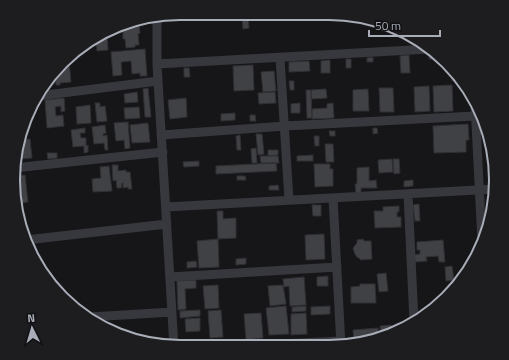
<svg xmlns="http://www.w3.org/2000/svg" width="509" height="360" font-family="'Titillium Web',sans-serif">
	<rect width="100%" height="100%" fill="#161618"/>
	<path fill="#404145" stroke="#303034" d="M248,16L249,28L243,29L242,17Z
		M139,25L140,33L138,34L139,45H135V47L126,48L125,39H123V32H120V26Z
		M105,33H107L108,50L97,51L96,37Z
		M145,49L147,76H140V73L132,74L131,61L121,62L122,75L113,76L111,52Z
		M409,55L410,73H401L400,56Z
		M437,55L438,56V59H429V56Z
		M373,57V62H367V58Z
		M346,59H351V68H346Z
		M330,60V73H321V61Z
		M309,61L310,71L289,72V62Z
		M69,62L71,82L60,83V85H56L55,77L57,76V68L61,64H63V63Z
		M253,65L254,90L234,91L233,66Z
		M452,67L454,70L460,80L452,81Z
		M184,68H189L190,77H184Z
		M274,71L276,91L263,92L261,72Z
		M289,81H294V90H290Z
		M452,85L453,111L434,112L433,86Z
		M429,86L430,111L415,112L414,87Z
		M148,88L151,117H145L143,89Z
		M379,88H393L394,112H380Z
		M326,89L327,98L311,99V90Z
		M368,89L369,111H353V90Z
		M306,90H311L312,118H307Z
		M137,92L138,102L125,103L124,94Z
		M275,92L276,103L259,104L258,93Z
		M64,98L65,111L61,112V106L55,107L56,116L63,115L64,126L47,128L45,100Z
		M186,98L187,117L170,119L168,100Z
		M95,103H100V107L105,106L107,121L97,122Z
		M300,103V113H291V104Z
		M333,103L334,118L312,119V109L327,108V104Z
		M90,105L91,123L77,124L76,107Z
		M139,107L140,118L125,119L124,108Z
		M235,113V120L221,121V114Z
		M250,115H255L256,121H250Z
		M128,122L130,148L125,149L124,140L116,141L114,123Z
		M148,123L150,142L132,143L130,125Z
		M468,124L469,140H466V152L434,153L433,126Z
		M105,125L106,133L103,134V136L107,135L108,150H105L104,143L94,144L92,127Z
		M85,128V133H80L81,138H86V146L88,145V152L84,153V146L73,147L71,130Z
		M373,128H377L378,133L373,134Z
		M329,131H335V136H330Z
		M256,134H262L264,154L258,155Z
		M240,135L241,150H237L236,136Z
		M314,136H319V146H315Z
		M30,139L32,158L20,159L18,145L19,140Z
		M325,144H333L334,162H326Z
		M256,148L257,163H252L251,149Z
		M268,150H278V155L268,156Z
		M47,153H57V158L48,159Z
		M313,155V161H297V156Z
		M260,156H278L279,163H261Z
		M392,159L393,172L379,173L378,160Z
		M393,159H399L400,173L394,174Z
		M199,161V166L184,167L183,162Z
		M276,163L277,171L216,174V166Z
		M314,164H330V169H333V186L315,187Z
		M112,165H118V171L126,170V172H130L132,189H128V187L123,188V183H122L121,188H117L116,180L113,181Z
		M109,166L112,191L93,192L92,179L101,178L100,167Z
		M369,167V181L376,180L377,188H361V192L356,193L355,184H357V168Z
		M25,175L28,202L15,204L14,194H19L18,183L14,184V176Z
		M237,176H245L246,180H237Z
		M413,180V186L404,187V181Z
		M278,185L279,190H269V186Z
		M419,204L420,221H415L413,205Z
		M312,205H321V216H313Z
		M399,206V212H397V217H401V227L375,228L374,211H383V207Z
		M217,211H223V219L236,218V238L218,239Z
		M324,234L325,259L306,260L305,235Z
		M218,239L219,267L199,268L197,241Z
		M363,239L364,241H371L372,259L361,260L360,259L357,257L355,254L353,248L357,243V240Z
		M443,240L445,262H439L438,256L426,257L427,261L415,262L414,255L420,254V250H417V242Z
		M246,258V264L236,265V259Z
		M196,261L197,267L187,268V262Z
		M452,266L454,280L446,281L445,267Z
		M386,273L388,291L379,292L377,274Z
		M328,276V286H317V277Z
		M304,277L306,305L290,306L289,286L284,287L283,279Z
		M196,280V288L185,289L186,309L178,310L177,281Z
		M360,284H375L376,303H351V287L360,286Z
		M218,285L219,308L205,309L203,286Z
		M283,285L286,304L270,306L268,286Z
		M286,306L289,334L269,335L266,308Z
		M306,306V311L292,312V307Z
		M330,306V314L311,315V307Z
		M200,310V316L180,318V311Z
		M221,310L223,337L210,338L208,311Z
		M261,313L263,338L246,340L244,314Z
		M306,313L307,334L291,335V314Z
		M200,318V331L186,332L185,319Z
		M391,325V330H399V331L381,336L380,326Z
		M378,328V337L371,339L354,341L353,330Z"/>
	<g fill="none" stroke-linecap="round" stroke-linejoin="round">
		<path stroke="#37383d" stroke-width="9" d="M157,16V64L174,347
			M280,58L289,200
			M157,64L430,49
			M38,96L158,81
			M475,104L482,242
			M161,135L285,126L475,116
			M14,168L163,152
			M408,194L414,322
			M333,198L341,346
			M166,207L495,189
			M26,240L167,224
			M170,277L337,267
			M90,317L172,312
			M239,346L340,341"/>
	</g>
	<path d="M0 0H509V360H0ZM180 20H329A160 160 0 0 1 489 180V180A160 160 0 0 1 329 340H180A160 160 0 0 1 20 180V180A160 160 0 0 1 180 20Z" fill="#1d1d20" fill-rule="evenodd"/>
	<path fill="none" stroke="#a8adb8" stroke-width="2" d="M180 20H329A160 160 0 0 1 489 180V180A160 160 0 0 1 329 340H180A160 160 0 0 1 20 180V180A160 160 0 0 1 180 20Z"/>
	<g transform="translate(32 328) rotate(355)" stroke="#111113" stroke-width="3" paint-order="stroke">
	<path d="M0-3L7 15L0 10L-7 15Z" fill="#a8adb8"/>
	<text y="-6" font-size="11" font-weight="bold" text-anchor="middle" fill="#a8adb8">N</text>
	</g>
	<path d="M369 30v6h71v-6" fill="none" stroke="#a8adb8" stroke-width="2"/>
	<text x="375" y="30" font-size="12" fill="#a8adb8" stroke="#111113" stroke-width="3" paint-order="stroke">50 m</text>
</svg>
